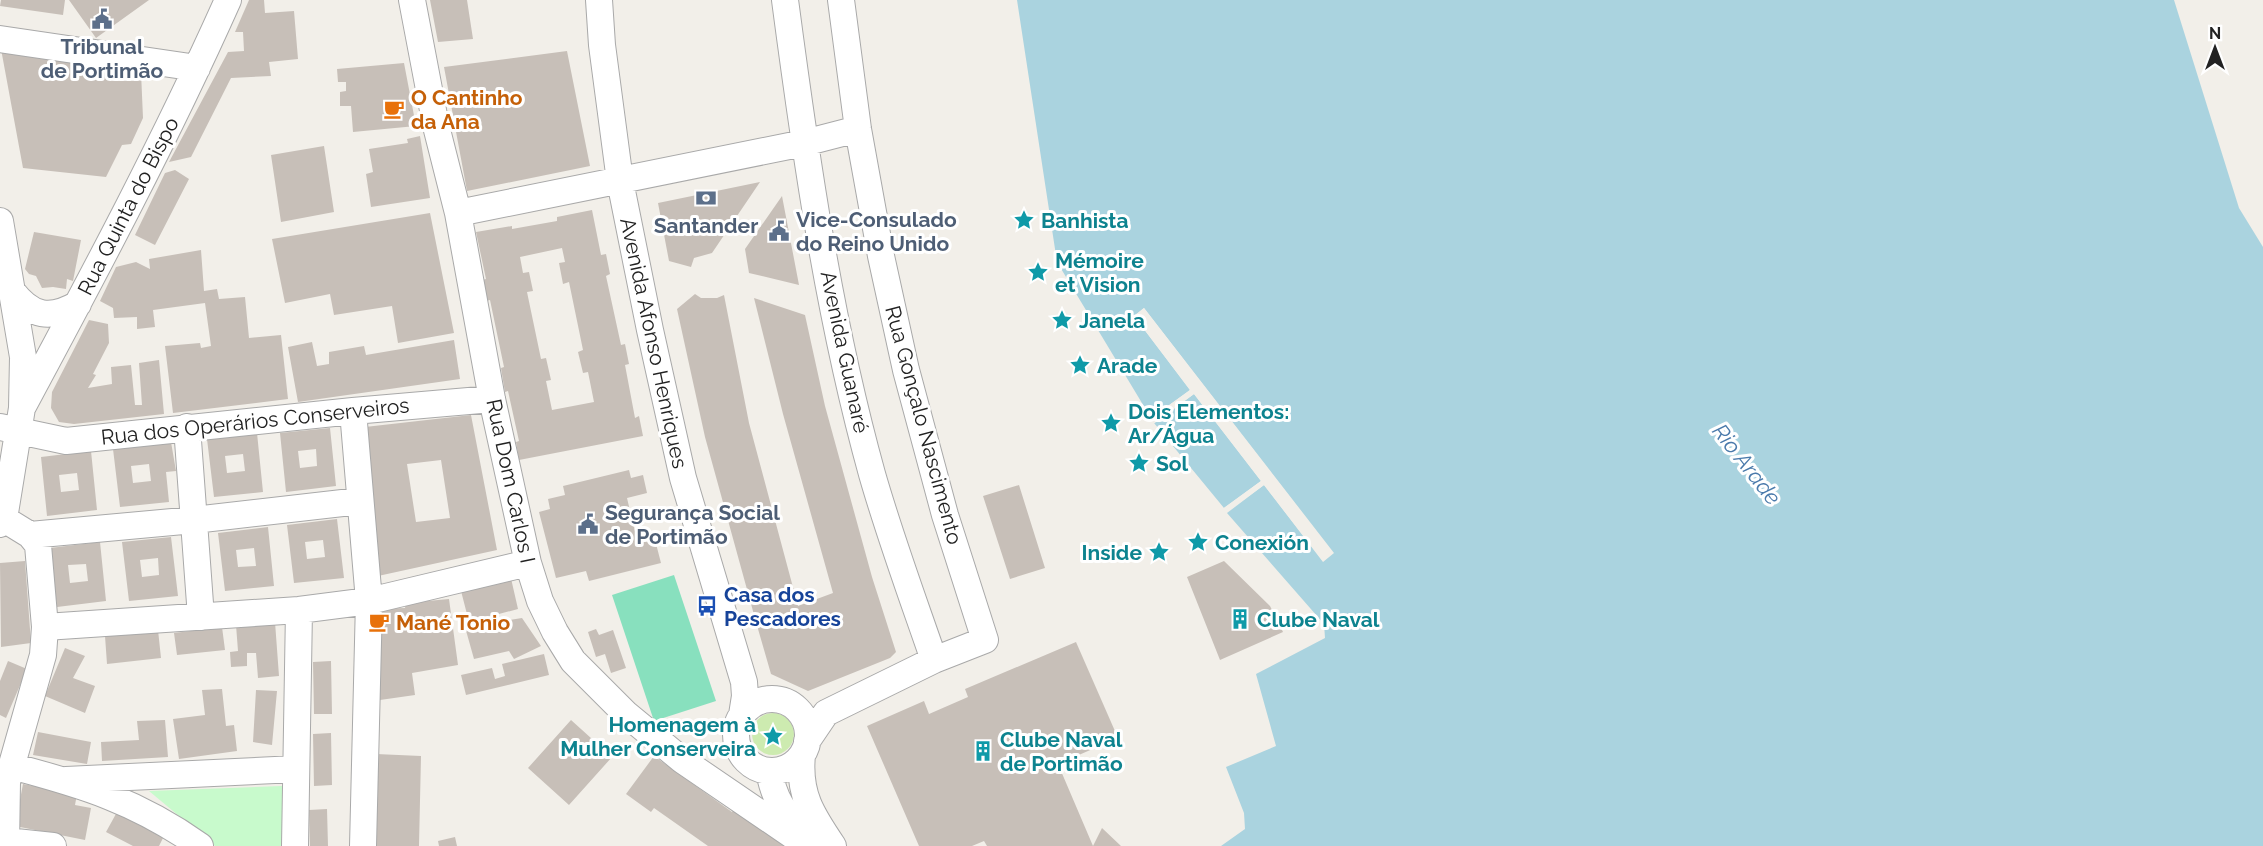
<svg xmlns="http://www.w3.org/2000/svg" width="2263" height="846" font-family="Raleway,sans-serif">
	<rect width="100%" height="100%" fill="#f2efe9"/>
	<path fill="#cdebb0" d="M752 734a21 21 0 1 1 42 0a21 21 0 1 1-42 0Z"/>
	<path fill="#c8facc" d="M282,786L283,846H215L149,791Z"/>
	<path fill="#88e0be" d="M674,575L716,701L654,721L612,595Z"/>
	<path fill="#aad3df" d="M1017,0H2174L2239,208L2263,247V846H1221L1245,829L1244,813L1226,767L1276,746L1256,674L1325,638L1324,624L1227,513L1264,485L1323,561L1333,553L1144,308L1134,316L1190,390L1151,418L1057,262Z
		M1194,394L1261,481L1224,508L1154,423Z"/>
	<path fill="#f2efe9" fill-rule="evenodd" d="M1144,308L1334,553L1323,562L1264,485L1224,514V511L1221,510L1261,481L1194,394L1152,425V421L1191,393L1152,420H1149L1190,390L1134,316ZM1144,312L1329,553L1324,557L1267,483L1263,482V479L1196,392H1192V388L1138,316Z"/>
	<path fill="#c7bfb8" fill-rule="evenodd" d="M1,0H65L63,15L0,6Z
		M69,0H149L96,38Z
		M249,0H264L265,13L294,11L298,59L269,62L271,76L231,78L191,157L169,162L228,52L244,51L243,32H235Z
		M430,0H467L473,39L438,42Z
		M1,49L141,72L143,118L131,144L122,145L106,177L23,168Z
		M567,51L590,166L467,191L444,67Z
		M404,63L416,126L353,132L351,106H340V92L346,91V82H338L337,69Z
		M420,136L430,198L371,207L366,174L373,172L369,149L408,143L407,139Z
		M324,146L334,212L281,222L271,155Z
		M175,170L189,179L155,245L135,235L165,173Z
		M760,182L712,253L694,258L691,267L669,261L658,203Z
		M782,196L799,285L749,273L745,249Z
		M592,210L601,255L606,254L610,274L606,276L621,345L625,344L629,364L625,365L635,418L639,416L643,436L519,460L516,442L519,441L508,391L505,392L501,368L504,367L490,300L486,301L482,280L486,279L476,232L512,226V229L557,221V217ZM562,248L565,262L559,263L563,284L569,282L583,350L578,352L583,373L588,372L594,402L552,410L546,381L551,380L546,358L541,359L527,292L533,291L529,272L523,273L520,257Z
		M430,213L454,333L398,343L392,306L334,315L330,294L285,303L272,239Z
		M34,232L81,240L73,281L67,279L66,289L53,287L42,288L36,276L29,274L25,269Z
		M201,250L204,291L217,289L219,299L245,297L249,338L281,335L288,399L173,413L165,346L200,343L201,348L211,346L205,303L153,310L155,327L137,329V317L114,318L113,308L100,301L116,267L136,262L150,269L149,259Z
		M695,294L701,298H717L724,295L749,423L798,606L833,593L783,414L754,298L805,315L825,406L872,577L896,652L890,658L808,691L771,674L756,622L705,437L677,309Z
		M89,320L108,324L109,343L93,374L96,375L88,388L112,384L111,367L131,365L135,405H142L139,363L159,360L164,414L74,424L59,422L51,408L52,392Z
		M454,340L460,379L298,402L288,347L312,342L317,366L329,364V352L364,346L366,355Z
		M471,415L497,550L378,576L365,427ZM441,460L450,518L416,522L407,464Z
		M330,428L336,486L286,492L280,433ZM316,449L317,466L300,468L298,451Z
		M257,433L263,492L214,497L207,439ZM243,454L245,471L227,473L225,456Z
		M171,442L176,471L166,472L169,502L120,507L113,449ZM149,464L151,481L133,483L131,466Z
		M91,451L97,510L47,516L41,457ZM77,473L79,490L61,492L59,475Z
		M629,470L631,478L643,475L647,493L627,498L637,540L654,536L661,563L589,581L586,571L556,578L539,512L550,509L548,499L565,495L563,486Z
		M1019,485L1045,568L1010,579L983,496Z
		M337,519L344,578L294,583L287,525ZM323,540L325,557L307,559L305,542Z
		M268,527L274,586L225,591L218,533ZM254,548L256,566L238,567L236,550Z
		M171,537L178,596L129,601L122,542ZM158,558L159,575L142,577L140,560Z
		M100,542L106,601L57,607L50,548ZM86,564L88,581L70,583L68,565Z
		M25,561L31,643L1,647L0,563Z
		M1224,561L1270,606L1283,632L1220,660L1187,577Z
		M510,574L518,609L469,622L460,587Z
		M449,599L458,665L412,673L415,695L380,700L374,609L405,608L406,603Z
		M522,618L541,646L514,659L509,651L474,659L465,627Z
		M275,622L279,676L258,678L256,653H247V666L231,667L230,652L238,651L236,625Z
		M222,627L225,650L177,655L174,633Z
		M596,629L599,635L613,630L626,668L611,673L605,654L596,657L588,632Z
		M158,630L161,658L107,664L105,636Z
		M1076,642L1118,738L1058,764L1093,846L1102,828L1121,846H987L984,841L972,846H919L867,726L924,701L929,714L968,697L965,689Z
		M65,648L85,656L73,678L95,686L85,713L45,696Z
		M544,654L549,675L466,695L461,675L492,668L495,679L505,676L502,664Z
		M8,661L27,669L6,718L0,715V681Z
		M331,661L332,714H314L313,662Z
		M222,689L226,726L234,725L237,751L179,759L173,719L205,715L202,690Z
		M256,690L277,691L272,745L253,742Z
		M165,720L168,757L102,761L101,742L139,740L137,721Z
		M571,720L612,757L569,805L528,768Z
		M38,732L91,742L87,764L33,755Z
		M331,733L332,785L314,786L313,734Z
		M376,754L421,756L419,846H372Z
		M654,756L732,812L736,806L793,846H708L654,808L651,812L626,794Z
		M23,784L77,794L75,805L91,808L85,840L15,826Z
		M327,809L328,846H310L309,810Z
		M117,812L164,836L159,846H133L106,832Z
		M455,837L457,846H439L438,841Z"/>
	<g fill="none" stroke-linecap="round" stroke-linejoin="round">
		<g stroke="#a9a9a9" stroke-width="28">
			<path id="minor" d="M412,0L436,126L458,213L492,399L528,563L540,601L555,632L573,661L625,713L682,760L808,846
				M599,0L602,45L620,181L650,330L683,478L744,682L745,696L742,715
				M785,0C806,159 829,319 872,474C890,537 913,599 934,660
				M0,39L197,68
				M458,213L804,143L858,129
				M0,221L23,357L22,408L4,519L0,524
				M12,291C32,317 50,320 78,304
				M22,408C94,274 166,139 228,0
				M353,411L369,601L363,846
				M0,427L66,441L353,411L492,399
				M187,427L201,617
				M4,519L30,535L38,545L45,627L43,655L7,782L6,846
				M30,535L194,520L360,501
				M45,627L299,610L369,601L528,563
				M736 735a36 36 0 1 1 72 0a36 36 0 1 1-72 0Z
				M807,741L826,713L934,660L985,640L945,515L906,370L881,256L858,129L841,0
				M802,755C798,794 812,815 833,846
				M11,766C84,785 138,802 200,846
				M769,771C774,798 783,813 803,832
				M66,780L296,769
				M6,841L53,846
				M295,846L299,610"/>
		</g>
		<use href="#minor" stroke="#fff" stroke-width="26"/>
	</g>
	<defs>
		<g id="civic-bare" transform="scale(1.62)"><path d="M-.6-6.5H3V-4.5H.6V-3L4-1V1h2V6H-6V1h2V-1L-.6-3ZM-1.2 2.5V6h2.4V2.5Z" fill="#5c6f8a" stroke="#fff" stroke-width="2.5" paint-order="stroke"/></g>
		<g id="cafe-bare" transform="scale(1.62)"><path d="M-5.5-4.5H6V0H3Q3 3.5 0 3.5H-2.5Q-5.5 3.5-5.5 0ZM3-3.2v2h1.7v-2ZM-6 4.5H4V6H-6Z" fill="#e8710a" stroke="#fff" stroke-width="2.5" paint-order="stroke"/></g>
		<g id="bank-bare" transform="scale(1.62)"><path d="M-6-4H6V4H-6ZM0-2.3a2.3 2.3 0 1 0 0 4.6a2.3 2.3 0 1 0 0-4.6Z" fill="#5c6f8a" stroke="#fff" stroke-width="2.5" paint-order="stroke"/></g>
		<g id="sight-bare" transform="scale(1.62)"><path d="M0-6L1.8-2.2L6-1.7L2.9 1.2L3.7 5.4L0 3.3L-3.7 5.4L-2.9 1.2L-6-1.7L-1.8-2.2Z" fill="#0f9aa8" stroke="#fff" stroke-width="2.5" paint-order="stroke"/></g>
		<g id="bus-bare" transform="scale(1.62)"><path d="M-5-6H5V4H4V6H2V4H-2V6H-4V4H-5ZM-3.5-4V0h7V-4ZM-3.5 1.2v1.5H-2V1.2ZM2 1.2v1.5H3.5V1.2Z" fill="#1a4fb4" stroke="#fff" stroke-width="2.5" paint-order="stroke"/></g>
		<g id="building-bare" transform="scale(1.62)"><path d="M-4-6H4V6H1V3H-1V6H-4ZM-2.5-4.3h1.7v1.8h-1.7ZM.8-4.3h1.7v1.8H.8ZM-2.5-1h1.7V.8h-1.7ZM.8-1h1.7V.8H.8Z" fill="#0f9aa8" stroke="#fff" stroke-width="2.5" paint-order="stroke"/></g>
	</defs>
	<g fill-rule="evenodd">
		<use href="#civic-bare" x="102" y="19"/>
		<use href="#cafe-bare" x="394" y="109"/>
		<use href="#bank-bare" x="706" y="198"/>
		<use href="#sight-bare" x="1024" y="220"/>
		<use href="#civic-bare" x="779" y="231"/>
		<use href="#sight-bare" x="1038" y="272"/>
		<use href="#sight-bare" x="1062" y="320"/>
		<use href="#sight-bare" x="1080" y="365"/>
		<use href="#sight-bare" x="1111" y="423"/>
		<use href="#sight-bare" x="1139" y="463"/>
		<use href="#civic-bare" x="588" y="524"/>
		<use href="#sight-bare" x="1198" y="542"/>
		<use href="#sight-bare" x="1159" y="552"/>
		<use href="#bus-bare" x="707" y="606"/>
		<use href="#building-bare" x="1240" y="619"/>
		<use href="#cafe-bare" x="379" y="622"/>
		<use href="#sight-bare" x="773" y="736"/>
		<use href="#building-bare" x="983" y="751"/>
	</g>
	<g text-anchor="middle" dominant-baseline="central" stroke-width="6" stroke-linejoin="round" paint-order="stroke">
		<g font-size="21" font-weight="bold" fill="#4e5e75" stroke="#fff">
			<text x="102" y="46">Tribunal<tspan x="102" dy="24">de Portimão</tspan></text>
			<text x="796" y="219" text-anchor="start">Vice-Consulado<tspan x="796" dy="24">do Reino Unido</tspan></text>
			<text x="706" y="225">Santander</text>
			<text x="605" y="512" text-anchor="start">Segurança Social<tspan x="605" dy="24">de Portimão</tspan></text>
		</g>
		<g font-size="21" font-weight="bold" fill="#c56008" stroke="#fff" text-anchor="start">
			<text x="411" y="97">O Cantinho<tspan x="411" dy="24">da Ana</tspan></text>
			<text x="396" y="622">Mané Tonio</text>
		</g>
		<g font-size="21" fill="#222" stroke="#fff">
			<text transform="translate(128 206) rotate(-63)">Rua Quinta do Bispo</text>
			<text transform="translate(654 343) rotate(78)">Avenida Afonso Henriques</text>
			<text transform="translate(845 352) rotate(78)">Avenida Guanaré</text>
			<text transform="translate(255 421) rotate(-6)">Rua dos Operários Conserveiros</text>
			<text transform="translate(924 425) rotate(75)">Rua Gonçalo Nascimento</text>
			<text transform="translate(511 481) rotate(78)">Rua Dom Carlos I</text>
		</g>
		<g font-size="21" font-weight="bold" fill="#0d838f" stroke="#fff" text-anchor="start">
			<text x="1041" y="220">Banhista</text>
			<text x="1055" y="260">Mémoire<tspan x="1055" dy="24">et Vision</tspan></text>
			<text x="1079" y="320">Janela</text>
			<text x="1097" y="365">Arade</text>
			<text x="1128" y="411">Dois Elementos:<tspan x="1128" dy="24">Ar/Água</tspan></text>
			<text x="1156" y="463">Sol</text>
			<text x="1215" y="542">Conexión</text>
			<text x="1142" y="552" text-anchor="end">Inside</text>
			<text x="1257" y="619">Clube Naval</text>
			<text x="756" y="724" text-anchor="end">Homenagem à<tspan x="756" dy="24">Mulher Conserveira</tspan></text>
			<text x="1000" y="739">Clube Naval<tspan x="1000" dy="24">de Portimão</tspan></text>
		</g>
		<g font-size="21" font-weight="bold" fill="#164399" stroke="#fff" text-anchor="start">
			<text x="724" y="594">Casa dos<tspan x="724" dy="24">Pescadores</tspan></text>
		</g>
		<g font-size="22" font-style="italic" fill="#4a7aab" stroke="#fff">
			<text transform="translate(1747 464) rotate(52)">Rio Arade</text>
		</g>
	</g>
	<g transform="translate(2215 48)" stroke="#ffffff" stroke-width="4.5" paint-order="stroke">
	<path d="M0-4.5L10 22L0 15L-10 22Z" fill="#222222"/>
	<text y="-9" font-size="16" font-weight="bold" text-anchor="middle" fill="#222222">N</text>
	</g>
</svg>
